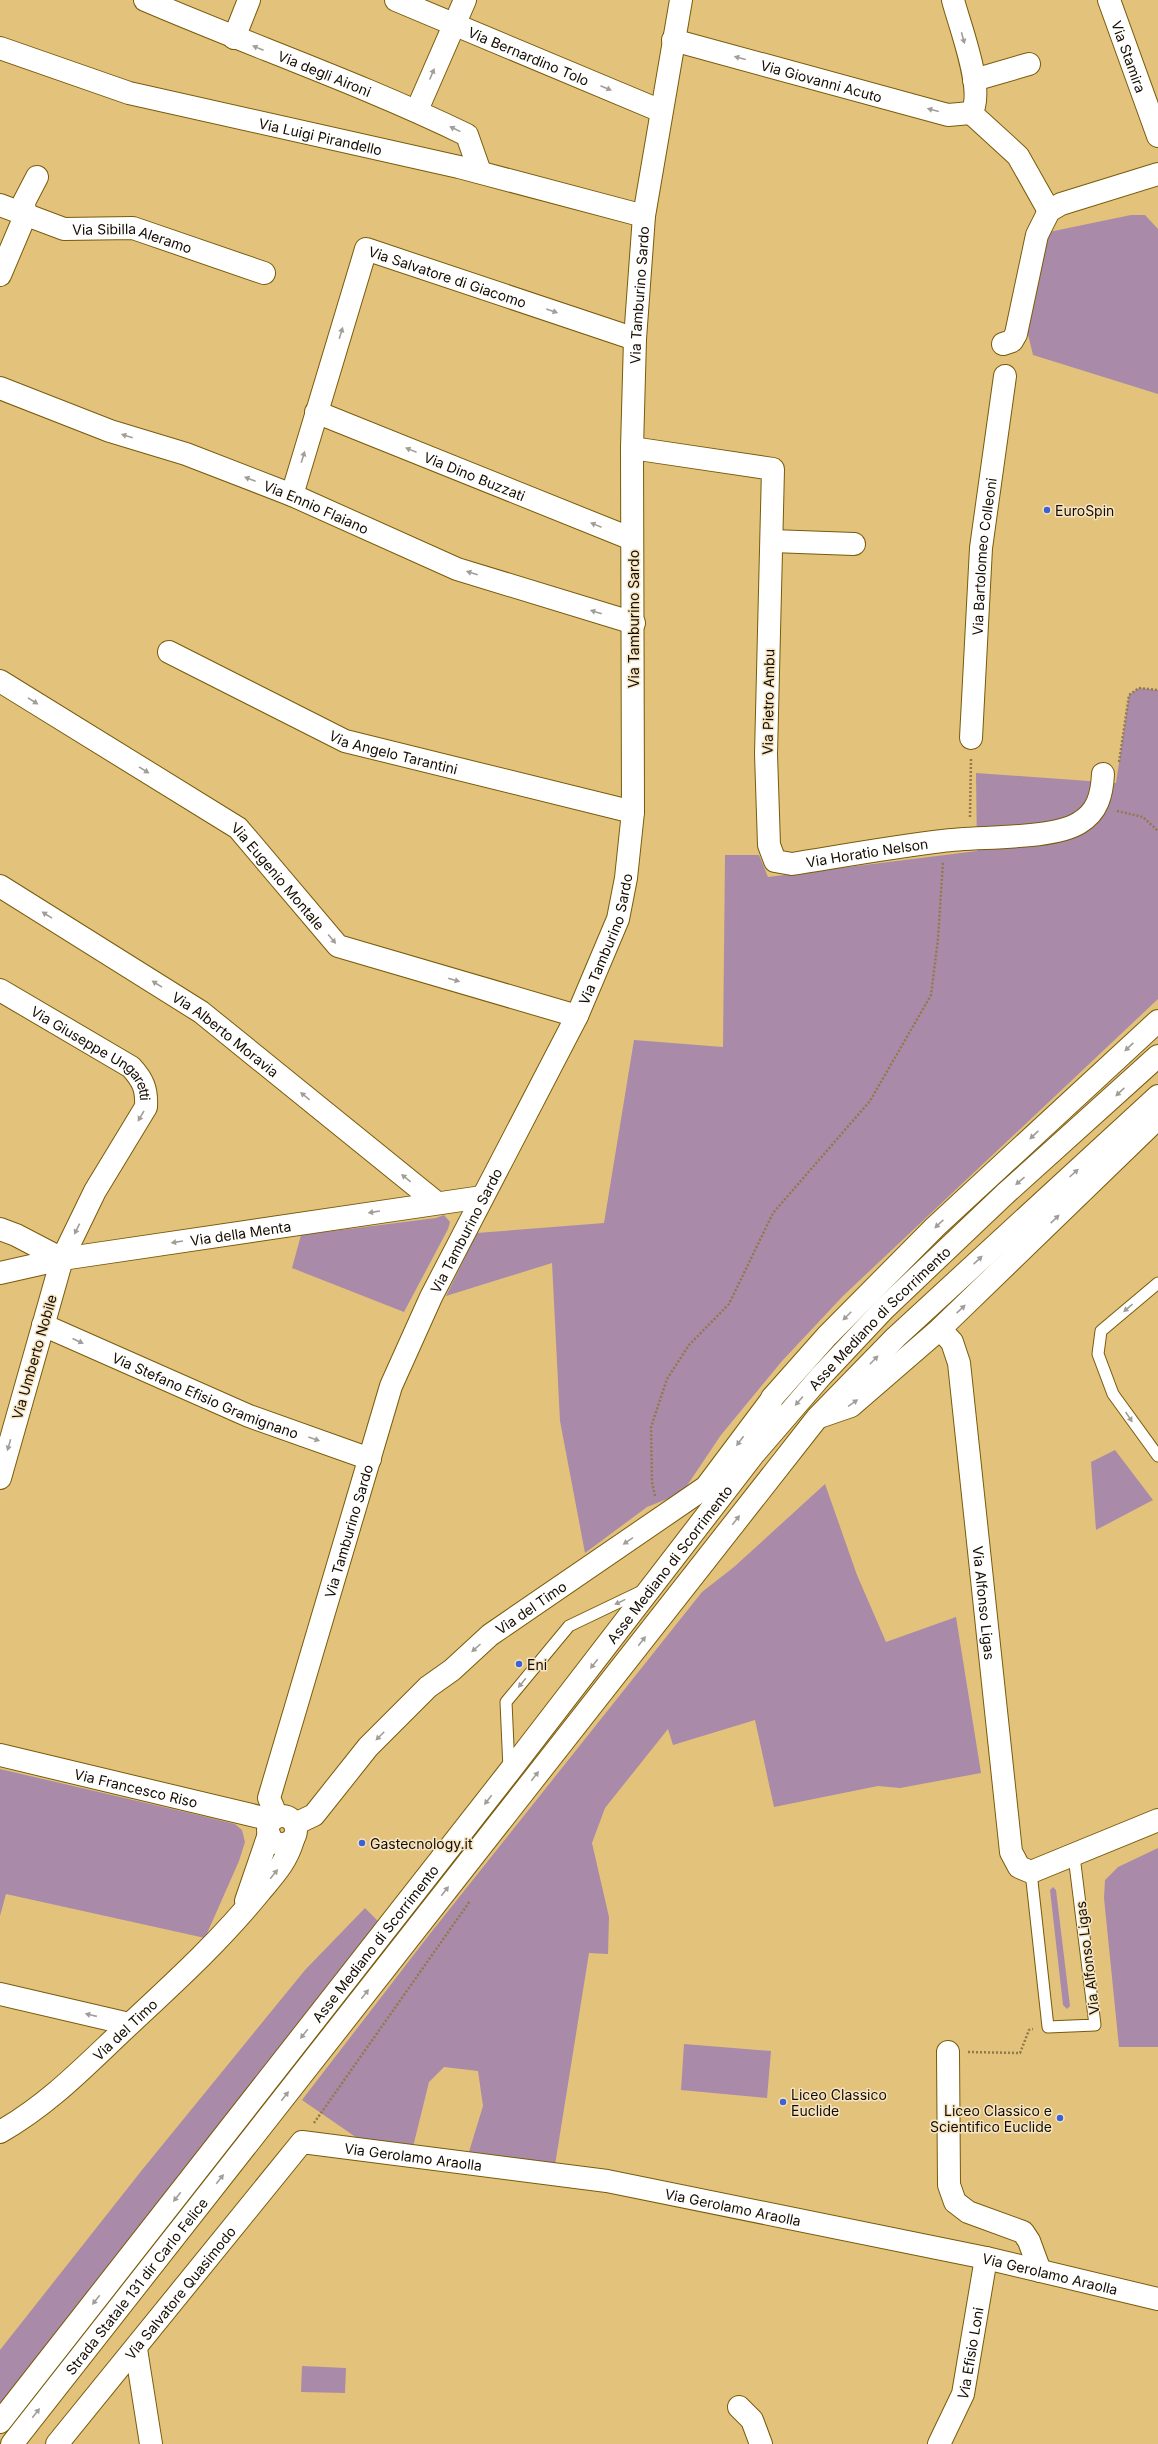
<svg xmlns="http://www.w3.org/2000/svg" width="1158" height="2444" font-family="Inter,sans-serif">
	<rect width="100%" height="100%" fill="#e3c27c"/>
	<path fill="#a98ba9" d="M1131,215H1145L1158,229V394L1033,355L1024,318L1049,232Z
		M1139,688L1158,690V999L843,1296L782,1361L721,1435L682,1493L647,1507L585,1553L560,1421L552,1263L446,1296L477,1233L604,1223L634,1040L723,1047L725,855H759L768,877L977,851L976,773L1116,783L1129,695Z
		M444,1215L450,1222L448,1229L404,1312L292,1268L301,1235L436,1218Z
		M1115,1450L1153,1500L1096,1530L1091,1462Z
		M825,1484L857,1575L886,1642L956,1617L981,1773L900,1788L878,1786L774,1807L755,1720L673,1745L668,1729L605,1808L592,1843L609,1917L608,1954L589,1953L555,2165L468,2155L483,2106L478,2071L444,2067L429,2082L413,2147L360,2140L302,2100L429,1935L702,1592L734,1567Z
		M0,1769L198,1815L235,1824L242,1830L245,1842L239,1861L205,1938L6,1894L0,1916Z
		M1158,1848V2047H1119L1104,1898L1105,1880L1118,1867Z
		M1053,1887L1056,1890L1070,2006L1067,2009L1063,2005L1050,1890Z
		M365,1908L378,1921L0,2405V2350L142,2170L305,1970Z
		M684,2044L771,2051L767,2098L681,2090Z
		M302,2366L346,2368L345,2393L301,2392Z"/>
	<g fill="none" stroke-linecap="round" stroke-linejoin="round">
		<g stroke="#795b0a" stroke-width="13">
			<path id="lane" d="M1158,1283L1101,1331L1098,1354L1113,1394L1158,1456
				M509,1769L506,1702L569,1626L642,1591
				M1031,1872L1048,2027L1095,2025L1074,1856"/>
		</g>
		<g stroke="#795b0a" stroke-width="24">
			<g id="street">
				<path id="s1" d="M145,0C252,46 362,84 467,135L480,172"/>
				<path id="s2" d="M396,0L661,111"/>
				<path d="M953,0C959,24 986,93 971,113"/>
				<path d="M234,38L249,0"/>
				<path id="s3" d="M673,40L948,115L971,113"/>
				<path d="M974,80L1029,64"/>
				<path d="M417,110L465,0"/>
				<path d="M971,113L1018,156L1049,211"/>
				<path id="s4" d="M0,205L64,229L133,228L264,273"/>
				<path d="M0,275L25,216L24,202L37,177"/>
				<path d="M1003,344L1012,341L1016,334L1037,235L1049,211L1061,204L1158,174"/>
				<path id="s5" d="M0,388L110,431L186,454L292,495L457,569L634,623"/>
				<path id="s6" d="M316,412L632,539"/>
				<path id="s7" d="M632,448L773,469L766,754L769,845L775,861L792,864C842,856 892,847 942,841C977,836 1052,840 1079,823C1098,812 1102,794 1103,774"/>
				<path id="s8" d="M292,495L366,249L635,339"/>
				<path d="M772,541L854,544"/>
				<path id="s9" d="M169,652L345,741L633,812"/>
				<path id="s10" d="M0,681L238,828L338,946L577,1016"/>
				<path id="s11" d="M971,738L981,548L1005,376"/>
				<path id="s12" d="M0,886L201,1012L437,1203"/>
				<path id="s13" d="M0,990L131,1067C143,1080 147,1089 146,1107L95,1191L62,1259L0,1478"/>
				<path d="M0,1229L16,1235L62,1259"/>
				<path id="s14" d="M43,1325L249,1416L370,1459"/>
				<path id="s15" d="M940,1329L952,1342L959,1363L1011,1852L1019,1867L1031,1872L1158,1820"/>
				<path id="s16" d="M295,1824L314,1815L368,1747L428,1687L452,1670L490,1635L706,1487L769,1403"/>
				<path d="M246,1901L269,1834"/>
				<path d="M0,1994L129,2024"/>
				<path d="M948,2052L949,2185L955,2202L968,2212L1023,2232L1029,2241L1040,2271"/>
				<path id="s17" d="M0,2132C51,2103 87,2064 130,2024C175,1982 220,1941 259,1893C274,1875 286,1863 293,1840"/>
				<path d="M136,2349L151,2444"/>
				<path d="M739,2407L752,2420L761,2444"/>
				<path id="s18" d="M57,2444L302,2142L607,2181L986,2258L1158,2299"/>
				<path id="s19" d="M939,2444L963,2394L986,2258"/>
			</g>
		</g>
		<g stroke="#795b0a" stroke-width="24">
			<g id="secondary">
				<path id="s20" d="M1109,0L1158,136"/>
				<path id="s21" d="M0,48L129,93L459,167L644,216"/>
				<path id="s22" d="M0,1273L62,1259L482,1197"/>
				<path id="s23" d="M0,1755L272,1820"/>
				<circle cx="282" cy="1830" r="14"/>
				<path id="s24" d="M277,1817L269,1798L391,1386L431,1297L577,1016L618,919L626,878L633,812L632,448L635,339L644,216L681,0"/>
			</g>
		</g>
		<g stroke="#795b0a" stroke-width="24">
			<g id="highway">
				<path d="M822,1416L851,1406L940,1329L1158,1118"/>
				<path d="M757,1444L772,1398L827,1336L935,1227L1158,1021"/>
				<path id="s25" d="M0,2422L509,1772L753,1455L821,1376L884,1309L1005,1194L1158,1056"/>
				<path id="s26" d="M12,2444L817,1418L896,1337L1158,1096"/>
			</g>
		</g>
		<path stroke="#90794a" stroke-width="2.5" stroke-dasharray="2 2" stroke-linecap="butt" d="M1119,762L1129,695L1139,688L1158,690
			M1117,811L1143,817L1158,831
			M970,817L971,759
			M655,1496L652,1482L651,1427L667,1379L689,1345L729,1304L773,1213L870,1101L931,995L938,939L943,862
			M968,2052L1020,2053L1029,2030L1033,2029
			M314,2123L470,1901"/>
		<use href="#lane" stroke="#fff" stroke-width="11"/>
		<use href="#street" stroke="#fff" stroke-width="22"/>
		<use href="#secondary" stroke="#fff" stroke-width="22"/>
		<use href="#highway" stroke="#fff" stroke-width="22"/>
	</g>
	<defs><path id="oneway-solid" d="M-6-.8H1V-3.2L6.5 0L1 3.2V.8H-6Z"/></defs>
	<g fill="#a19e99">
		<use href="#oneway-solid" transform="translate(963 38) rotate(75)"/>
		<use href="#oneway-solid" transform="translate(258 48) rotate(-158)"/>
		<use href="#oneway-solid" transform="translate(740 58) rotate(-165)"/>
		<use href="#oneway-solid" transform="translate(432 74) rotate(-67)"/>
		<use href="#oneway-solid" transform="translate(606 88) rotate(23)"/>
		<use href="#oneway-solid" transform="translate(933 110) rotate(-165)"/>
		<use href="#oneway-solid" transform="translate(455 129) rotate(-154)"/>
		<use href="#oneway-solid" transform="translate(552 311) rotate(19)"/>
		<use href="#oneway-solid" transform="translate(341 333) rotate(-73)"/>
		<use href="#oneway-solid" transform="translate(127 436) rotate(-163)"/>
		<use href="#oneway-solid" transform="translate(411 450) rotate(-158)"/>
		<use href="#oneway-solid" transform="translate(303 457) rotate(-73)"/>
		<use href="#oneway-solid" transform="translate(250 479) rotate(-159)"/>
		<use href="#oneway-solid" transform="translate(596 525) rotate(-158)"/>
		<use href="#oneway-solid" transform="translate(472 573) rotate(-163)"/>
		<use href="#oneway-solid" transform="translate(596 612) rotate(-163)"/>
		<use href="#oneway-solid" transform="translate(33 701) rotate(32)"/>
		<use href="#oneway-solid" transform="translate(144 770) rotate(32)"/>
		<use href="#oneway-solid" transform="translate(47 915) rotate(-148)"/>
		<use href="#oneway-solid" transform="translate(332 939) rotate(50)"/>
		<use href="#oneway-solid" transform="translate(454 980) rotate(16)"/>
		<use href="#oneway-solid" transform="translate(157 984) rotate(-148)"/>
		<use href="#oneway-solid" transform="translate(1129 1047) rotate(137)"/>
		<use href="#oneway-solid" transform="translate(1120 1092) rotate(137)"/>
		<use href="#oneway-solid" transform="translate(305 1096) rotate(-141)"/>
		<use href="#oneway-solid" transform="translate(141 1116) rotate(120)"/>
		<use href="#oneway-solid" transform="translate(1034 1135) rotate(137)"/>
		<use href="#oneway-solid" transform="translate(1074 1173) rotate(-42)"/>
		<use href="#oneway-solid" transform="translate(406 1178) rotate(-141)"/>
		<use href="#oneway-solid" transform="translate(1020 1181) rotate(139)"/>
		<use href="#oneway-solid" transform="translate(374 1212) rotate(171)"/>
		<use href="#oneway-solid" transform="translate(1055 1219) rotate(-44)"/>
		<use href="#oneway-solid" transform="translate(939 1224) rotate(137)"/>
		<use href="#oneway-solid" transform="translate(77 1229) rotate(116)"/>
		<use href="#oneway-solid" transform="translate(177 1242) rotate(171)"/>
		<use href="#oneway-solid" transform="translate(978 1260) rotate(-43)"/>
		<use href="#oneway-solid" transform="translate(1128 1308) rotate(140)"/>
		<use href="#oneway-solid" transform="translate(961 1309) rotate(-43)"/>
		<use href="#oneway-solid" transform="translate(847 1316) rotate(135)"/>
		<use href="#oneway-solid" transform="translate(78 1341) rotate(24)"/>
		<use href="#oneway-solid" transform="translate(874 1360) rotate(-46)"/>
		<use href="#oneway-solid" transform="translate(799 1401) rotate(131)"/>
		<use href="#oneway-solid" transform="translate(853 1403) rotate(-35)"/>
		<use href="#oneway-solid" transform="translate(1129 1417) rotate(56)"/>
		<use href="#oneway-solid" transform="translate(314 1439) rotate(19)"/>
		<use href="#oneway-solid" transform="translate(740 1441) rotate(127)"/>
		<use href="#oneway-solid" transform="translate(9 1445) rotate(106)"/>
		<use href="#oneway-solid" transform="translate(736 1520) rotate(-52)"/>
		<use href="#oneway-solid" transform="translate(628 1541) rotate(146)"/>
		<use href="#oneway-solid" transform="translate(620 1602) rotate(154)"/>
		<use href="#oneway-solid" transform="translate(642 1641) rotate(-52)"/>
		<use href="#oneway-solid" transform="translate(476 1648) rotate(138)"/>
		<use href="#oneway-solid" transform="translate(594 1664) rotate(128)"/>
		<use href="#oneway-solid" transform="translate(522 1683) rotate(129)"/>
		<use href="#oneway-solid" transform="translate(380 1736) rotate(135)"/>
		<use href="#oneway-solid" transform="translate(535 1776) rotate(-52)"/>
		<use href="#oneway-solid" transform="translate(488 1800) rotate(128)"/>
		<use href="#oneway-solid" transform="translate(274 1874) rotate(-51)"/>
		<use href="#oneway-solid" transform="translate(445 1891) rotate(-52)"/>
		<use href="#oneway-solid" transform="translate(365 1994) rotate(-52)"/>
		<use href="#oneway-solid" transform="translate(91 2015) rotate(-167)"/>
		<use href="#oneway-solid" transform="translate(304 2034) rotate(128)"/>
		<use href="#oneway-solid" transform="translate(285 2096) rotate(-52)"/>
		<use href="#oneway-solid" transform="translate(220 2179) rotate(-52)"/>
		<use href="#oneway-solid" transform="translate(177 2197) rotate(128)"/>
		<use href="#oneway-solid" transform="translate(96 2300) rotate(128)"/>
		<use href="#oneway-solid" transform="translate(36 2413) rotate(-52)"/>
	</g>
	<g fill="#3a62d3" stroke="#f6e5c3" stroke-width="1.5">
		<circle cx="1047" cy="510" r="4"/>
		<circle cx="519" cy="1664" r="4"/>
		<circle cx="362" cy="1843" r="4"/>
		<circle cx="783" cy="2102" r="4"/>
		<circle cx="1060" cy="2118" r="4"/>
	</g>
	<g text-anchor="middle" dominant-baseline="central" stroke-width="3" stroke-linejoin="round" paint-order="stroke">
		<g font-size="14" fill="#150c00" stroke="#f6e5c3">
			<text stroke="none"><textPath href="#s2" startOffset="144">Via Bernardino Tolo</textPath></text>
			<text stroke="none"><textPath href="#s20" startOffset="60">Via Stamira</textPath></text>
			<text stroke="none"><textPath href="#s1" startOffset="194">Via degli Aironi</textPath></text>
			<text stroke="none"><textPath href="#s3" startOffset="154">Via Giovanni Acuto</textPath></text>
			<text stroke="none"><textPath href="#s21" startOffset="333">Via Luigi Pirandello</textPath></text>
			<text stroke="none"><textPath href="#s4" startOffset="138">Via Sibilla Aleramo</textPath></text>
			<text stroke="none"><textPath href="#s8" startOffset="343">Via Salvatore di Giacomo</textPath></text>
			<text stroke="none"><textPath href="#s24" startOffset="1595">Via Tamburino Sardo</textPath></text>
			<text stroke="none"><textPath href="#s6" startOffset="171">Via Dino Buzzati</textPath></text>
			<text stroke="none"><textPath href="#s5" startOffset="338">Via Ennio Flaiano</textPath></text>
			<text stroke="none"><textPath href="#s11" startOffset="182">Via Bartolomeo Colleoni</textPath></text>
			<text transform="translate(633 619) rotate(-90)">Via Tamburino Sardo</text>
			<text transform="translate(768 702) rotate(-89)">Via Pietro Ambu</text>
			<text stroke="none"><textPath href="#s9" startOffset="247">Via Angelo Tarantini</textPath></text>
			<text stroke="none"><textPath href="#s7" startOffset="629">Via Horatio Nelson</textPath></text>
			<text stroke="none"><textPath href="#s10" startOffset="342">Via Eugenio Montale</textPath></text>
			<text stroke="none"><textPath href="#s24" startOffset="947">Via Tamburino Sardo</textPath></text>
			<text stroke="none"><textPath href="#s12" startOffset="270">Via Alberto Moravia</textPath></text>
			<text stroke="none"><textPath href="#s13" startOffset="114">Via Giuseppe Ungaretti</textPath></text>
			<text stroke="none"><textPath href="#s24" startOffset="623">Via Tamburino Sardo</textPath></text>
			<text stroke="none"><textPath href="#s22" startOffset="244">Via della Menta</textPath></text>
			<text stroke="none"><textPath href="#s25" startOffset="1412">Asse Mediano di Scorrimento</textPath></text>
			<text transform="translate(34 1357) rotate(-74)">Via Umberto Nobile</text>
			<text stroke="none"><textPath href="#s14" startOffset="177">Via Stefano Efisio Gramignano</textPath></text>
			<text stroke="none"><textPath href="#s24" startOffset="299">Via Tamburino Sardo</textPath></text>
			<text stroke="none"><textPath href="#s25" startOffset="1088">Asse Mediano di Scorrimento</textPath></text>
			<text stroke="none"><textPath href="#s15" startOffset="281">Via Alfonso Ligas</textPath></text>
			<text stroke="none"><textPath href="#s16" startOffset="323">Via del Timo</textPath></text>
			<text stroke="none"><textPath href="#s23" startOffset="140">Via Francesco Riso</textPath></text>
			<text stroke="none"><textPath href="#s25" startOffset="608">Asse Mediano di Scorrimento</textPath></text>
			<text transform="translate(1087 1958) rotate(-97)">Via Alfonso Ligas</text>
			<text stroke="none"><textPath href="#s17" startOffset="162">Via del Timo</textPath></text>
			<text stroke="none"><textPath href="#s18" startOffset="501">Via Gerolamo Araolla</textPath></text>
			<text stroke="none"><textPath href="#s18" startOffset="825">Via Gerolamo Araolla</textPath></text>
			<text stroke="none"><textPath href="#s18" startOffset="1149">Via Gerolamo Araolla</textPath></text>
			<text stroke="none"><textPath href="#s26" startOffset="201">Strada Statale 131 dir Carlo Felice</textPath></text>
			<text stroke="none"><textPath href="#s18" startOffset="195">Via Salvatore Quasimodo</textPath></text>
			<text stroke="none"><textPath href="#s19" startOffset="97">Via Efisio Loni</textPath></text>
		</g>
		<g font-size="14" fill="#150c00" stroke="#f6e5c3" text-anchor="start">
			<text x="1055" y="510">EuroSpin</text>
			<text x="527" y="1664">Eni</text>
			<text x="370" y="1843">Gastecnology.it</text>
			<text x="791" y="2094">Liceo Classico<tspan x="791" dy="16">Euclide</tspan></text>
			<text x="1052" y="2110" text-anchor="end">Liceo Classico e<tspan x="1052" dy="16">Scientifico Euclide</tspan></text>
		</g>
	</g>
</svg>
